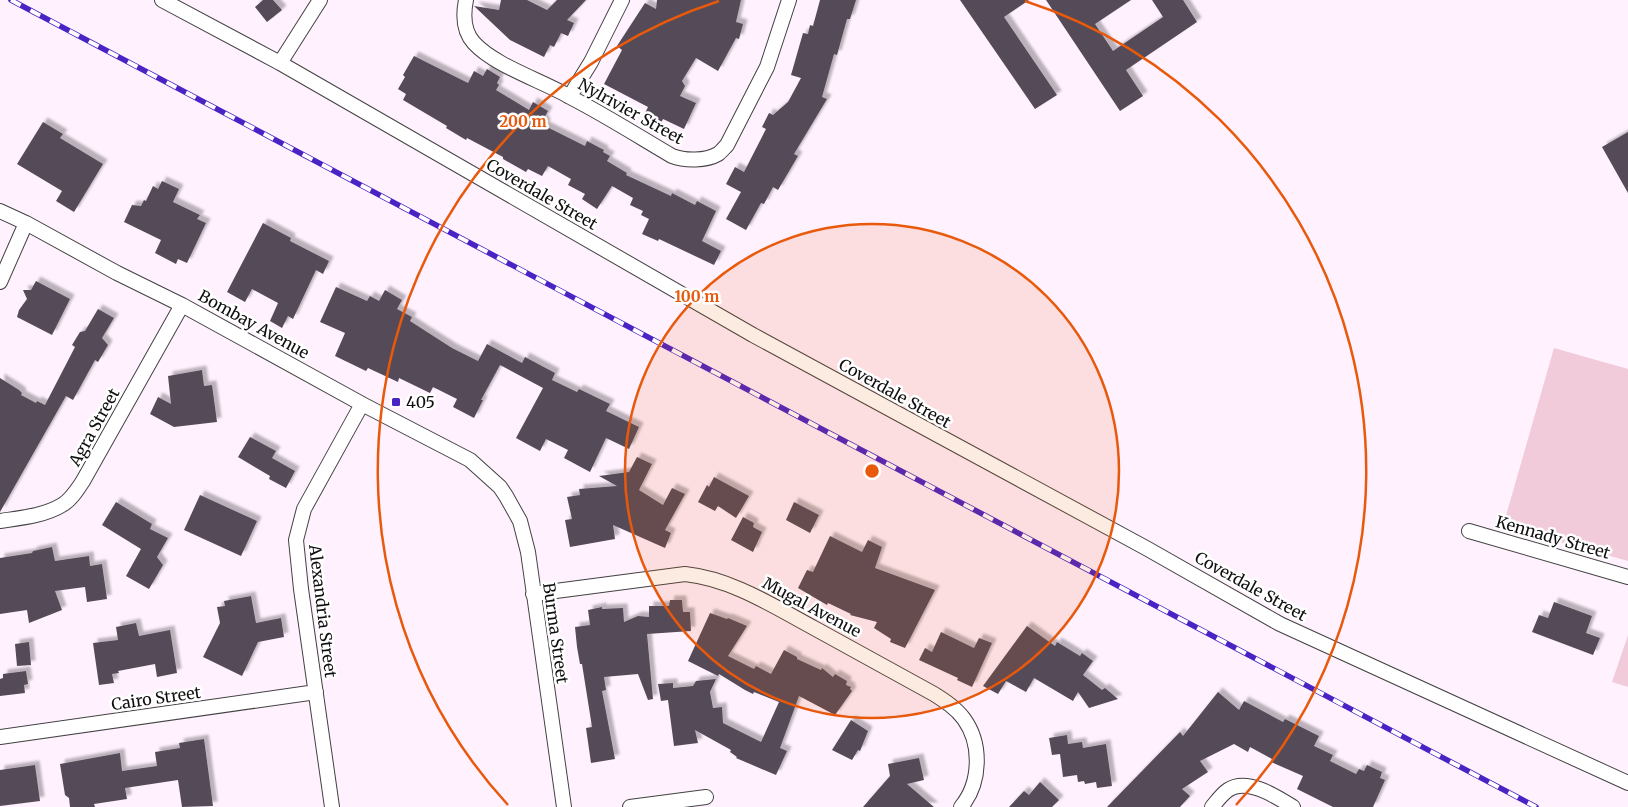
<svg xmlns="http://www.w3.org/2000/svg" width="1628" height="807" font-family="Merriweather,serif">
	<defs>
		<filter id="shadow"><feDropShadow dx="4.5" dy="-4.5" stdDeviation="1" flood-color="#0004"/></filter>
	</defs>
	<rect width="100%" height="100%" fill="#fff1fe"/>
	<path fill="#f2cbda" d="M1554,348L1628,369V561L1503,526Z
		M1628,635V687L1612,682Z"/>
	<path fill="#544b58" filter="url(#shadow)" d="M263,0H273L282,10L267,22L255,7Z
		M501,0H527L547,10L557,0H586L567,20L574,23L568,36L561,33L554,47L550,45L544,57L510,40L474,6L499,10Z
		M657,0H741L736,22L743,24L739,39L736,38L718,71L696,58L682,81L685,86L680,96L696,103L684,129L663,119L661,123L644,115L648,107L604,84L622,50L617,46L645,3L656,9Z
		M820,0H856L850,19H847L837,55L834,54L822,97L827,99L794,154L798,156L778,190L773,187L764,204L761,203L746,230L726,219L741,192L726,184L735,167L744,172L766,129L762,127L769,113L773,115L788,102L801,78L791,75L803,33L808,34L810,25L813,26Z
		M960,0H1029L1004,17L1057,95L1035,109Z
		M1046,0H1131L1095,24L1113,51L1163,17L1152,0H1183L1197,22L1126,70L1143,96L1120,111Z
		M414,56L468,83L474,71L483,76L487,69L500,77L497,83L499,85L496,90L529,110L533,102L548,111L543,120L546,122L545,126L585,146L587,141L604,150L603,152L610,156L607,161L627,173L626,175L671,196L672,193L695,205L697,201L716,211L702,241L721,251L714,265L659,239L658,241L642,234L649,219L641,215L643,211L630,205L633,198L612,186L597,209L582,199L585,194L568,185L571,179L548,166L542,176L528,169L526,172L503,159V157L467,138L466,140L446,128L447,126L403,100L406,94L398,89L405,77L403,75Z
		M43,122L63,134L60,138L103,164L74,212L56,201L62,191L17,164Z
		M1628,132V193L1602,147Z
		M162,181L179,189L173,202L200,215L197,219L206,223L187,263L178,259L176,264L155,253L161,240L124,222L132,205L141,206L144,200L146,201L153,186L158,189Z
		M263,223L291,238L290,241L329,261L323,274L316,270L293,319L288,316L282,328L270,321L278,303L252,289L245,302L227,292Z
		M36,281L70,299L52,335L17,317L19,310L27,299L23,290H31Z
		M336,287L367,301L370,296L379,301L385,290L402,300L397,309L412,317L410,321L452,348L478,361L487,344L522,363L525,357L555,373L552,380L577,392L579,389L610,404L606,411L639,427L629,449L606,438L590,472L564,458L568,450L546,439L540,451L516,438L543,388L500,365L481,400H483L474,418L453,407L457,399L433,387L430,393L399,378L398,382L368,368L366,371L335,356L345,333L320,322Z
		M98,309L114,318L102,338L108,345L98,362L95,360L73,400L66,396L0,512V378L19,390L22,393L21,395L36,403L37,401L45,405L75,347L72,345L80,332L85,331Z
		M202,370L204,386L212,385L217,422L174,427L150,414L158,397L171,404L168,376Z
		M250,437L276,451L272,458L295,471L286,488L269,479L270,476L238,457Z
		M637,457L652,464L639,490L663,505L672,488L685,494L665,530L671,533L665,548L613,525L615,539L570,547L565,520L572,519L567,497L580,495L579,489L617,486L599,476L629,472Z
		M714,477L749,496L736,518L718,506L715,511L698,502L707,485L709,487Z
		M200,495L257,521L241,556L184,530Z
		M116,502L152,524L150,529L168,538L157,557L163,565L149,589L126,576L141,549L102,525Z
		M794,502L819,515L810,533L786,520Z
		M743,517L754,523L753,527L762,532L753,552L731,540Z
		M830,536L862,552L868,540L882,547L875,568L935,590L905,648L890,642L891,639L874,628L877,622L850,615L851,614L828,603L827,605L798,588L807,570L813,572Z
		M52,547L55,561L89,556L90,566L102,564L107,599L87,602L85,587L55,591L62,610L29,623L27,610L0,614V558L32,553L33,551Z
		M251,596L256,623L281,618L284,637L258,642L242,676L203,657L220,623L217,607L225,606L224,601Z
		M670,600H682L683,612H690L691,631L647,634L653,699L648,700L638,674L604,677L606,690L602,691L615,759L591,763L586,728L592,727L582,664H580L577,647L575,627L590,625L588,610L602,607V609L623,608L624,622L638,616L649,617V606H669Z
		M1554,602L1592,616L1586,633L1600,638L1593,655L1532,632L1539,615L1548,618Z
		M710,613L727,619L728,618L747,626L728,656L754,669L756,666L771,674L784,650L797,657V659L821,670L822,668L833,677L835,674L847,681L846,685L851,687L850,689L852,691L835,715L799,696L780,748L787,751L776,775L736,758L737,757L730,752L731,750L695,730L698,743L674,746L668,700L661,701L658,684L673,683V688L693,686L696,681L716,679L710,692L713,708L722,707L723,723L761,742L779,702L754,692L753,694L745,690L719,674L718,676L688,661Z
		M136,623L139,636L170,630L177,673L157,677L155,664L118,671L119,673L112,674L114,683L99,685L93,643L118,640L116,627Z
		M1027,626L1055,646L1057,642L1080,656L1082,653L1093,661L1083,675L1102,690L1105,688L1118,699L1089,708L1078,692L1073,701L1034,678L1026,692L1006,681L998,694L983,686Z
		M941,632L974,648L979,638L992,643L972,687L957,680L958,678L919,660L925,648L932,652Z
		M29,642L31,665L17,666L15,644Z
		M26,671L28,684L24,685L25,693L0,696V679L3,678V674Z
		M1218,692L1239,710L1244,701L1283,722L1285,719L1319,736L1314,746L1333,755L1330,761L1356,774L1359,769L1364,771L1367,765L1382,772L1380,778L1385,780L1373,807H1333L1297,789L1303,776L1271,762L1272,759L1250,747L1248,752L1234,744L1200,761L1208,772L1182,789L1190,796L1180,807H1107L1180,732L1183,736Z
		M851,720L868,731L860,751L858,750L852,760L832,750Z
		M1067,735L1068,744L1082,742L1083,748L1106,744L1112,786L1097,788L1096,782L1085,784L1084,781L1078,782L1077,775L1063,777L1060,754L1052,755L1049,738Z
		M204,739L213,806L182,807L178,780L125,788L127,799L94,804L95,807H70L69,798L65,795L60,764L120,753L122,771L157,766L155,752L180,748L179,743Z
		M919,758L924,780L907,784L934,807H863L890,776L888,764Z
		M35,765L40,801L0,806V770Z
		M1040,782L1059,800L1052,807H1009L1024,791L1029,795Z"/>
	<g fill="none" stroke-linecap="round" stroke-linejoin="round">
		<g stroke="#424242" stroke-width="16">
			<path id="minor" d="M162,0L280,63L753,335L1146,548L1280,624L1628,783
				M466,0C463,15 463,31 474,43C495,66 543,81 570,97C605,115 638,136 672,156C685,161 706,161 718,154C721,152 724,148 727,145L767,67L789,0
				M280,63L320,0
				M570,96L591,62L622,0
				M0,211L26,223L117,273L182,305L362,404L470,460L500,487L506,496L520,521L528,552L564,807
				M0,282L26,223
				M0,521C20,518 44,516 62,505C71,500 77,490 83,481L182,305
				M1469,531L1628,577
				M533,594L685,574C732,579 773,606 814,628C854,650 894,672 934,694C945,701 956,708 964,719C982,744 981,783 961,807
				M0,737L316,692
				M332,807L301,589L296,540L304,509L362,404
				M630,807L706,797
				M1212,807C1217,801 1222,794 1228,790C1247,777 1277,797 1293,807"/>
		</g>
		<use href="#minor" stroke="#fff" stroke-width="14"/>
		<g stroke="#4923c4" stroke-width="5.5">
			<path id="rail" d="M11,0L1536,807"/>
		</g>
		<use href="#rail" stroke="#fff" stroke-width="4" stroke-dasharray="11" stroke-linecap="butt"/>
	</g>
	<circle cx="872" cy="471" r="247" fill="#e8590c" fill-opacity=".12"/>
	<g fill="none" stroke="#e8590c" stroke-width="2.5">
		<circle cx="872" cy="471" r="247"/>
		<path d="M508 805A494 494 0 0 1 719 1M1025 1A494 494 0 0 1 1236 805"/>
	</g>
	<rect fill="#4923c4" stroke="#fff" stroke-width="2" x="391" y="397" width="10" height="10" rx="2.5"/>
	<g text-anchor="middle" dominant-baseline="central" stroke-width="5" stroke-linejoin="round" paint-order="stroke">
		<g font-size="16" fill="#0f0f0f" stroke="#fff">
			<text transform="translate(631 111) rotate(29)">Nylrivier Street</text>
			<text transform="translate(542 194) rotate(30)">Coverdale Street</text>
			<text transform="translate(254 324) rotate(29)">Bombay Avenue</text>
			<text transform="translate(895 393) rotate(29)">Coverdale Street</text>
			<text transform="translate(94 427) rotate(-61)">Agra Street</text>
			<text transform="translate(1553 537) rotate(16)">Kennady Street</text>
			<text transform="translate(1251 586) rotate(29)">Coverdale Street</text>
			<text transform="translate(812 607) rotate(28)">Mugal Avenue</text>
			<text transform="translate(323 611) rotate(83)">Alexandria Street</text>
			<text transform="translate(556 633) rotate(82)">Burma Street</text>
			<text transform="translate(156 698) rotate(-8)">Cairo Street</text>
		</g>
		<g font-size="16" fill="#0f0f0f" stroke="#fff" text-anchor="start">
			<text x="406" y="402">405</text>
		</g>
	</g>
	<circle cx="872" cy="471" r="8" fill="#e8590c" stroke="#fff" stroke-width="2.5"/>
	<g font-size="15" text-anchor="middle" font-weight="bold" fill="#e8590c" stroke="#fff" stroke-width="5" stroke-linejoin="round" paint-order="stroke">
		<text x="523" y="127">200 m</text>
		<text x="697" y="302">100 m</text>
	</g>
</svg>
